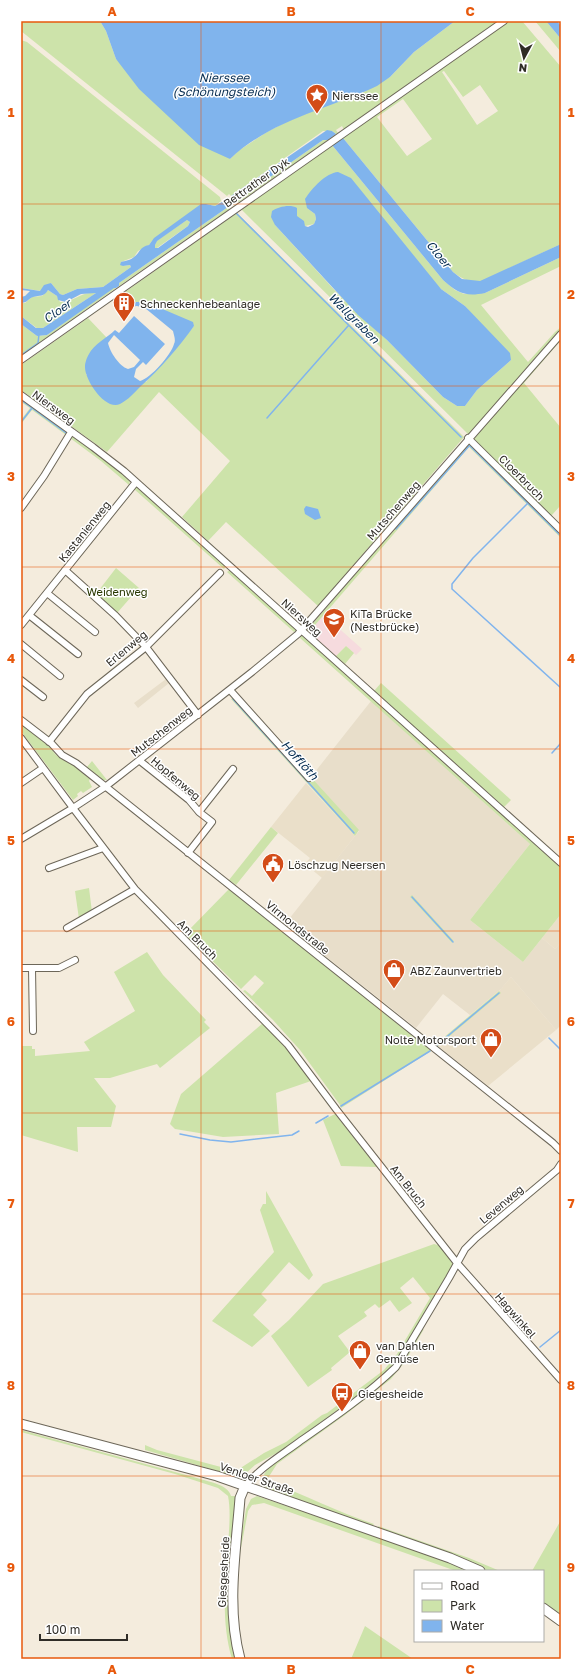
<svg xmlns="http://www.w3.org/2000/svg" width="582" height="1680" font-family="'Golos Text',sans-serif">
	<rect width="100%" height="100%" fill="#f4ecdd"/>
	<path fill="#eadfc9" d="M306,783L355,836L322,878L305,864L310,858L271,827Z
		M561,914V942L555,949L542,938Z
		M511,977L556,1030L488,1086L438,1046L500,993L499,991Z"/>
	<path fill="#e8deca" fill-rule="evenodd" d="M166,679L169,683L138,708L134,703Z
		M371,701L530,844L470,920L523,962L542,938L555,949L561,942V1025L556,1030L511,977L501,989L470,1015L443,994L416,1028L285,924L359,831L311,777ZM412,896L454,941L452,943L411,898Z"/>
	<path fill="#f6dbde" d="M324,615L362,649L356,655L346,646L336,656L309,632Z"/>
	<path fill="#cde3aa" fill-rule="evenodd" d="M21,21H100L106,31L116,59L230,159L238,151L267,132L286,122L319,108L360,94L390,77L414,52L455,21H501L344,130L342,126L336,130L338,133L336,134L332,131H323L231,196L229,194L227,196L21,31Z
		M508,21H522L561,67V244L480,282C469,282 462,279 453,272L343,138L346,134ZM444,71L463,97L480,85L498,111L477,125L442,72ZM403,99L432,139L407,156L377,117Z
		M535,21H546L561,39V52Z
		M21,40L27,42L220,197L221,201L215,206L206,204L152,241L149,245L138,251L134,257L121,262L123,266L130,265L131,267L103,287L77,289L63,295L60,294L51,283L41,291L21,288Z
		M323,140H328L239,202L237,200Z
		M332,145L443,280L455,290L464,294L485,293L561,257V266L481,305L528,362L555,332L561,327V332L469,435L242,210L243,207ZM297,208V217L305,226L314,224L316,219L315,214L307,208L441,289L465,306L511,360L477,390L465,406H457L443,397L387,340L339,295L275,225Z
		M228,207L230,209L119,286V283Z
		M236,212L464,437L318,606L226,522L208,541L182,517L230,461L159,392L107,452L21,390V365L88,318L107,338L86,375L146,382L194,326L136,302L128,307L118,297L234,215Z
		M187,220L190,222L188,226L157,248H155V245L156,241Z
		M114,287L116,288L21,356V324L37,336L47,335Z
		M48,290L57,296L60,302C74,303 80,291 96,293L43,328L38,329L21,316V303H25L32,297L42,296Z
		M561,335V340L524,383L561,428V505L551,516L471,437Z
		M21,398L68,432L66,435L32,410L21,424V420L30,408L21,402Z
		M73,436L104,458L130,481L129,485L101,461L70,438Z
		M469,442L561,533V538L469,447L309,632L307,630Z
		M137,487L226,566L224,569L134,489Z
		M116,568L139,588L117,613L96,594Z
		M230,570L297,630L294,632L227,572Z
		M302,635L561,867V914L523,962L470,920L530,844L300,638Z
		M346,646L354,653L345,664L336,656Z
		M381,683L511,800L504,807L374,691Z
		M234,697L311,777L359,830L355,836L231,699Z
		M21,724L50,747L55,754L61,759L69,762L90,779L89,781L92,787L83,793L81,791L77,794L78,796L73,800L21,731Z
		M92,761L107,780H103L87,767Z
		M271,827L278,833L236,885L229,880Z
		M89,888L92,912L79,919L75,891Z
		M229,889L429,1049L431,1051L341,1108L340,1105L300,1050L273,1020L243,991L245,990L252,996L264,983L255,975L241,989L185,934Z
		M412,895L454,941L452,943L410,897Z
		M147,952L163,975L206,1020L204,1022L210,1028L160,1068L157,1064L110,1078H94L116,1106L111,1127H77L78,1152L21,1135V1046H32V1049H35V1056L90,1051L84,1042L135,1011L114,972Z
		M499,991L501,993L438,1046L436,1044Z
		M263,1023L293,1056L311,1081L276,1093L279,1134L223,1137L175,1129L170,1124L181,1094Z
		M335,1114L377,1167L341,1166L323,1120Z
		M266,1191L313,1275L309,1280L289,1262L261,1294L267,1300L253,1315L270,1331L252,1347L212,1321L274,1252L260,1210L263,1204H266Z
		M434,1244C444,1246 451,1256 453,1266L395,1364L386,1374L364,1391L284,1449L255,1465L245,1474L235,1476L145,1450V1445L157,1450L221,1467L239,1469L264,1453L286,1442L322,1415L327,1413L384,1370L397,1354L430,1298L413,1277L400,1288L412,1303L399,1312L390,1300L379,1308L375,1304L364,1312L367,1316L338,1336L350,1352L331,1368L332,1370L308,1387L271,1336L289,1320L323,1284Z
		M424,1329L404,1363L391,1379L345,1415L277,1464L268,1478L269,1481C304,1495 338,1512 374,1524L371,1527L267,1488L264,1485L262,1478L269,1466L353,1406L394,1374L400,1367L421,1331Z
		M21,1430L197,1478C208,1482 228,1484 231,1496H235L234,1539L237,1659H232C221,1622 225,1584 228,1546C229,1530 231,1511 228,1496L218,1488L175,1474L21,1432Z
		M257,1496L430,1555L471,1571H456L264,1503L252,1505L248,1511L240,1553L237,1585V1620L235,1614L239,1551L246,1509L251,1499Z
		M561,1520V1608L559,1611L561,1612V1617L543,1604V1571H532Z
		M378,1526L469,1558L500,1571H488L463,1559L379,1529Z
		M365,1626L413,1659H351Z"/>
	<path fill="#80b4ed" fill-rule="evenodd" d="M100,21H455L414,52L390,77L377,86C328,109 271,120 230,159L199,145L139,89L116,59L106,31Z
		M546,21H557L561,26V39Z
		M327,130L332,131L336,134L328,140H323L237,200L231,196Z
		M343,138L453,272L462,279L480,281L561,244V257L485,293C465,297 458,293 443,280L332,145Z
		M338,172L351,178L441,289L465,306L510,353L511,360L477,390L465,406H457L443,397L387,340L358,315L275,225L271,217L272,211C278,207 290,204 297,208V216L304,221L305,226L308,227L314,224L316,219L315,214L307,208L305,199C312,188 326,173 338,172Z
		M222,202L228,207L119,283V286L116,288H114L47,335L37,336L21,324V316L36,328H43L96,293L81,294L66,302L58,300L57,296L48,290C44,297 40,295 33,297C28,299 27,303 21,303V297L25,296L30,291L21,290V288L40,291L44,285L51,283L60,294L63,295L77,289L103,287L131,267L130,265L123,266L120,265L121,262C125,261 131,260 134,257C140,253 139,247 149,245L154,238L201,204H206L215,206ZM187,220L190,222L188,226L158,248H155V245L157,241Z
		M136,302H146L193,322L194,326C178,348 161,368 141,386C135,392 128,400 120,404C105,411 84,379 85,366C85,363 87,357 89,354C93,345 108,337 115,330L119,333L134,316L165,344L146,365L143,362L136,369L134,377L140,381C151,378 171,355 174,344C176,340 174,336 173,331L145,308L137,306L128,307ZM114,335L140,360L134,367L128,369C119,366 110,352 108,343Z
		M306,506L318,509L321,518L315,520L305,514L304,509Z"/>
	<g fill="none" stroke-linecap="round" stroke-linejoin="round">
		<path stroke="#80b4ed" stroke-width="1.5" d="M235,212L461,437
			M21,355L38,343L39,334
			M21,400L32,408L21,422
			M32,408L66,433
			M267,418L348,326
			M467,443L561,536
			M528,503L473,558L452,584V589L561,688
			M396,529L469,446
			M233,699L354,833
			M552,753L561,743
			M412,897L453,942
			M549,1038L561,1050
			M437,1045L499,993
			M341,1106L430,1051
			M316,1123L328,1116
			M180,1134L210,1140L231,1142L283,1136L292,1135L299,1131
			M540,1347L561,1330"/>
		<g stroke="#6d6759" stroke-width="8">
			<path id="street" d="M21,360L504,21
				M21,395L93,447L124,471L561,863
				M468,438L561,530
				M21,508L44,476L71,432
				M65,570L116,616L146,647L198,715
				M47,593L95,632
				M29,615L78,654
				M21,625L136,482
				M21,644L60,676
				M21,680L43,697
				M230,690L309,778
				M21,720L51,743L62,755L76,763L553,1143L561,1151
				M21,738L73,808L135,889L288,1045L336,1109L457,1263L561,1380
				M49,742L87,694L146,647L220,573
				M140,761L189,800L199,812L212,822L188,853
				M21,783L43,768
				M199,812L233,769
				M21,839L73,808L105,787L252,672L298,634L561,334
				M49,868L103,848
				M67,928L135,889
				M21,968H59L75,960
				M32,968L33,1031
				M245,1486C260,1468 280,1456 299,1442C332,1419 367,1395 396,1367L449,1278L465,1249L476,1238L557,1170L561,1164"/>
		</g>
		<g stroke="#6d6759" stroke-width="11">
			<path id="secondary" d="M21,1424L217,1476L450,1558L480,1571
				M543,1608L561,1621
				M240,1659C226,1606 236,1551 240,1498L245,1486"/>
		</g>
		<use href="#street" stroke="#fff" stroke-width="6"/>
		<use href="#secondary" stroke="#fff" stroke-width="9"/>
	</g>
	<path fill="none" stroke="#e8590c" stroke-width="1" stroke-opacity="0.55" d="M201,21V1659M381,21V1659M21,204H561M21,386H561M21,567H561M21,749H561M21,931H561M21,1113H561M21,1294H561M21,1476H561"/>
	<defs>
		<g id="sight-pin" transform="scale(1.15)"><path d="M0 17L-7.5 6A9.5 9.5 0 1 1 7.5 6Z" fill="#d34c18" stroke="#fff"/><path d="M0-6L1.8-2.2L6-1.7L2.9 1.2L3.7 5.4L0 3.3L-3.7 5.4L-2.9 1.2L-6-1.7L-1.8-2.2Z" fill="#fff"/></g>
		<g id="building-pin" transform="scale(1.15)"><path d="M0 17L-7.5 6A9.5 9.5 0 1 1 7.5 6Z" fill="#d34c18" stroke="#fff"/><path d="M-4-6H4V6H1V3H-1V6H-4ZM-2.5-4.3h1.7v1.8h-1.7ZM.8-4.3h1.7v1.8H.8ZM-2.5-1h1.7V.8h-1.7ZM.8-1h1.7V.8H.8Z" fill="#fff"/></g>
		<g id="school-pin" transform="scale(1.15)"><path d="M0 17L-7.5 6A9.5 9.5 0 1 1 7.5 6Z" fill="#d34c18" stroke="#fff"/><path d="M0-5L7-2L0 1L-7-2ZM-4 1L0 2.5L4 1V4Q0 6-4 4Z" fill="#fff"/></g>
		<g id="civic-pin" transform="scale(1.15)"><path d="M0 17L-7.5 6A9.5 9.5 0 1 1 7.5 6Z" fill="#d34c18" stroke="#fff"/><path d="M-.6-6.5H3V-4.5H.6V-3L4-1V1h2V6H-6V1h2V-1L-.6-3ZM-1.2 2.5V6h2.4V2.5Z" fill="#fff"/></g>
		<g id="shop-pin" transform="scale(1.15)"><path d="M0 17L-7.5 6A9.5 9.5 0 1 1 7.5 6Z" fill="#d34c18" stroke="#fff"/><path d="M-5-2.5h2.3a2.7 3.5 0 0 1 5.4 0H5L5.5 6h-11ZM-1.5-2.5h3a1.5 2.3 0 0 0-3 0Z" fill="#fff"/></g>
		<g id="bus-pin" transform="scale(1.15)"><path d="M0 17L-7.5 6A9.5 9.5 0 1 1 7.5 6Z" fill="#d34c18" stroke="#fff"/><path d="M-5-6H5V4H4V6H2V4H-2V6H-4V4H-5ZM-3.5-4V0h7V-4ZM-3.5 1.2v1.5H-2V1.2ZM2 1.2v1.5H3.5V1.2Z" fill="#fff"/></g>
	</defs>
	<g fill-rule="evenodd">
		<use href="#sight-pin" x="317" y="95"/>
		<use href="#building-pin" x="124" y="303"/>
		<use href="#school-pin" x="334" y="619"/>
		<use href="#civic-pin" x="273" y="864"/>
		<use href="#shop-pin" x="394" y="970"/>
		<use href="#shop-pin" x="491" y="1039"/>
		<use href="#shop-pin" x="360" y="1351"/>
		<use href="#bus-pin" x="342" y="1393"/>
	</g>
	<g text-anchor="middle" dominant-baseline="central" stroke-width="3" stroke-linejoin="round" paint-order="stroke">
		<g font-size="11" fill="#2f2c26" stroke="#fff" text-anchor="start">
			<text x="332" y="95">Nierssee</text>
			<text x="140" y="303">Schneckenhebeanlage</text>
			<text x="350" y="613">KiTa Brücke<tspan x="350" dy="13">(Nestbrücke)</tspan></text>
			<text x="288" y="864">Löschzug Neersen</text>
			<text x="410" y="970">ABZ Zaunvertrieb</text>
			<text x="476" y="1039" text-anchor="end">Nolte Motorsport</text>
			<text x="376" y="1345">van Dahlen<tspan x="376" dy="13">Gemüse</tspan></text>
			<text x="358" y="1393">Giegesheide</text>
		</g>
		<g font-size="11" fill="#2f2c26" stroke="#fff">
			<text transform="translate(256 182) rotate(-35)">Bettrather Dyk</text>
			<text transform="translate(54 407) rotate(36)">Niersweg</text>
			<text transform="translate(522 477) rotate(45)">Cloerbruch</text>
			<text transform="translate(393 510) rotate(-49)">Mutschenweg</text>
			<text transform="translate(84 531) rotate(-51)">Kastanienweg</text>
			<text transform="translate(302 617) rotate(42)">Niersweg</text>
			<text transform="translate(126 648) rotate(-40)">Erlenweg</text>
			<text transform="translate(161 731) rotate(-38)">Mutschenweg</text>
			<text transform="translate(176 778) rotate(40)">Hopfenweg</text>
			<text transform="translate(298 927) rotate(39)">Virmondstraße</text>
			<text transform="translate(198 939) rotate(45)">Am Bruch</text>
			<text transform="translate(409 1186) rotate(52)">Am Bruch</text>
			<text transform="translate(501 1204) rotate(-40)">Levenweg</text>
			<text transform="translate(516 1315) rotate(49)">Hagwinkel</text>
			<text transform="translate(257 1478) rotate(19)">Venloer Straße</text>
			<text transform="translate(223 1572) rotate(-87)">Giesgesheide</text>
		</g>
		<g font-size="11" fill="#283701" stroke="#fff">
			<text x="117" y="591">Weidenweg</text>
		</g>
		<g font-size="12" font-style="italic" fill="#092f53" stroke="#fff">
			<text x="224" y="77">Nierssee<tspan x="224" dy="14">(Schönungsteich)</tspan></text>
			<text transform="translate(439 254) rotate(51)">Cloer</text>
			<text transform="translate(57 311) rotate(-35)">Cloer</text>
			<text transform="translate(354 318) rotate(45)">Wallgraben</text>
			<text transform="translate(300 760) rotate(48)">Hofflöth</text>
		</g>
	</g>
	<rect width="582" height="1680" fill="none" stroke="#ffffff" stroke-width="44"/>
	<rect x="414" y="1570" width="130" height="72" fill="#ffffff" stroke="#acaba8"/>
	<rect x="422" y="1583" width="20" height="6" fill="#ffffff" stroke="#acaba8"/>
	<text x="450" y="1590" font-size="12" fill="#2f2c26">Road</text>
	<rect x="422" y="1600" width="20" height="12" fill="#cde3aa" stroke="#acaba8"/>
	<text x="450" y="1610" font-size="12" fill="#2f2c26">Park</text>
	<rect x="422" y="1620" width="20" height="12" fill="#80b4ed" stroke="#acaba8"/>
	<text x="450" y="1630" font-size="12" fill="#2f2c26">Water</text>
	<g transform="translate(524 58) rotate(187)" stroke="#ffffff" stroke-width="3" paint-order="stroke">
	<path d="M0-3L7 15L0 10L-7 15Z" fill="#2f2c26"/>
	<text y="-6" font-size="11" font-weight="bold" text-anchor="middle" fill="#2f2c26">N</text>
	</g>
	<path d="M40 1634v6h87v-6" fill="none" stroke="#2f2c26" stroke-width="2"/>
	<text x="46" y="1634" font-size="12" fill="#2f2c26" stroke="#ffffff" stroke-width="3" paint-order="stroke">100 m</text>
	<rect x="22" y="22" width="538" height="1636" fill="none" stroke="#e8590c" stroke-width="1.5"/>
	<g font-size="13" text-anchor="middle" font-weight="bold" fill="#e8590c">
		<text x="112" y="16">A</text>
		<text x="291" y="16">B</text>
		<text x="470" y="16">C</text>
		<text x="11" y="117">1</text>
		<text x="571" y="117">1</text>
		<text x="11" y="299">2</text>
		<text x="571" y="299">2</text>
		<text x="11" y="481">3</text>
		<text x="571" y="481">3</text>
		<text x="11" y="663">4</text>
		<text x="571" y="663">4</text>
		<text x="11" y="845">5</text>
		<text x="571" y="845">5</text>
		<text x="11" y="1026">6</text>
		<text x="571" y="1026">6</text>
		<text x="11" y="1208">7</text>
		<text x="571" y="1208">7</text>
		<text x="11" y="1390">8</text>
		<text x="571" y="1390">8</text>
		<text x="11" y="1572">9</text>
		<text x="571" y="1572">9</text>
		<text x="112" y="1674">A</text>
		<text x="291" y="1674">B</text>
		<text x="470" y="1674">C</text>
	</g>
</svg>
